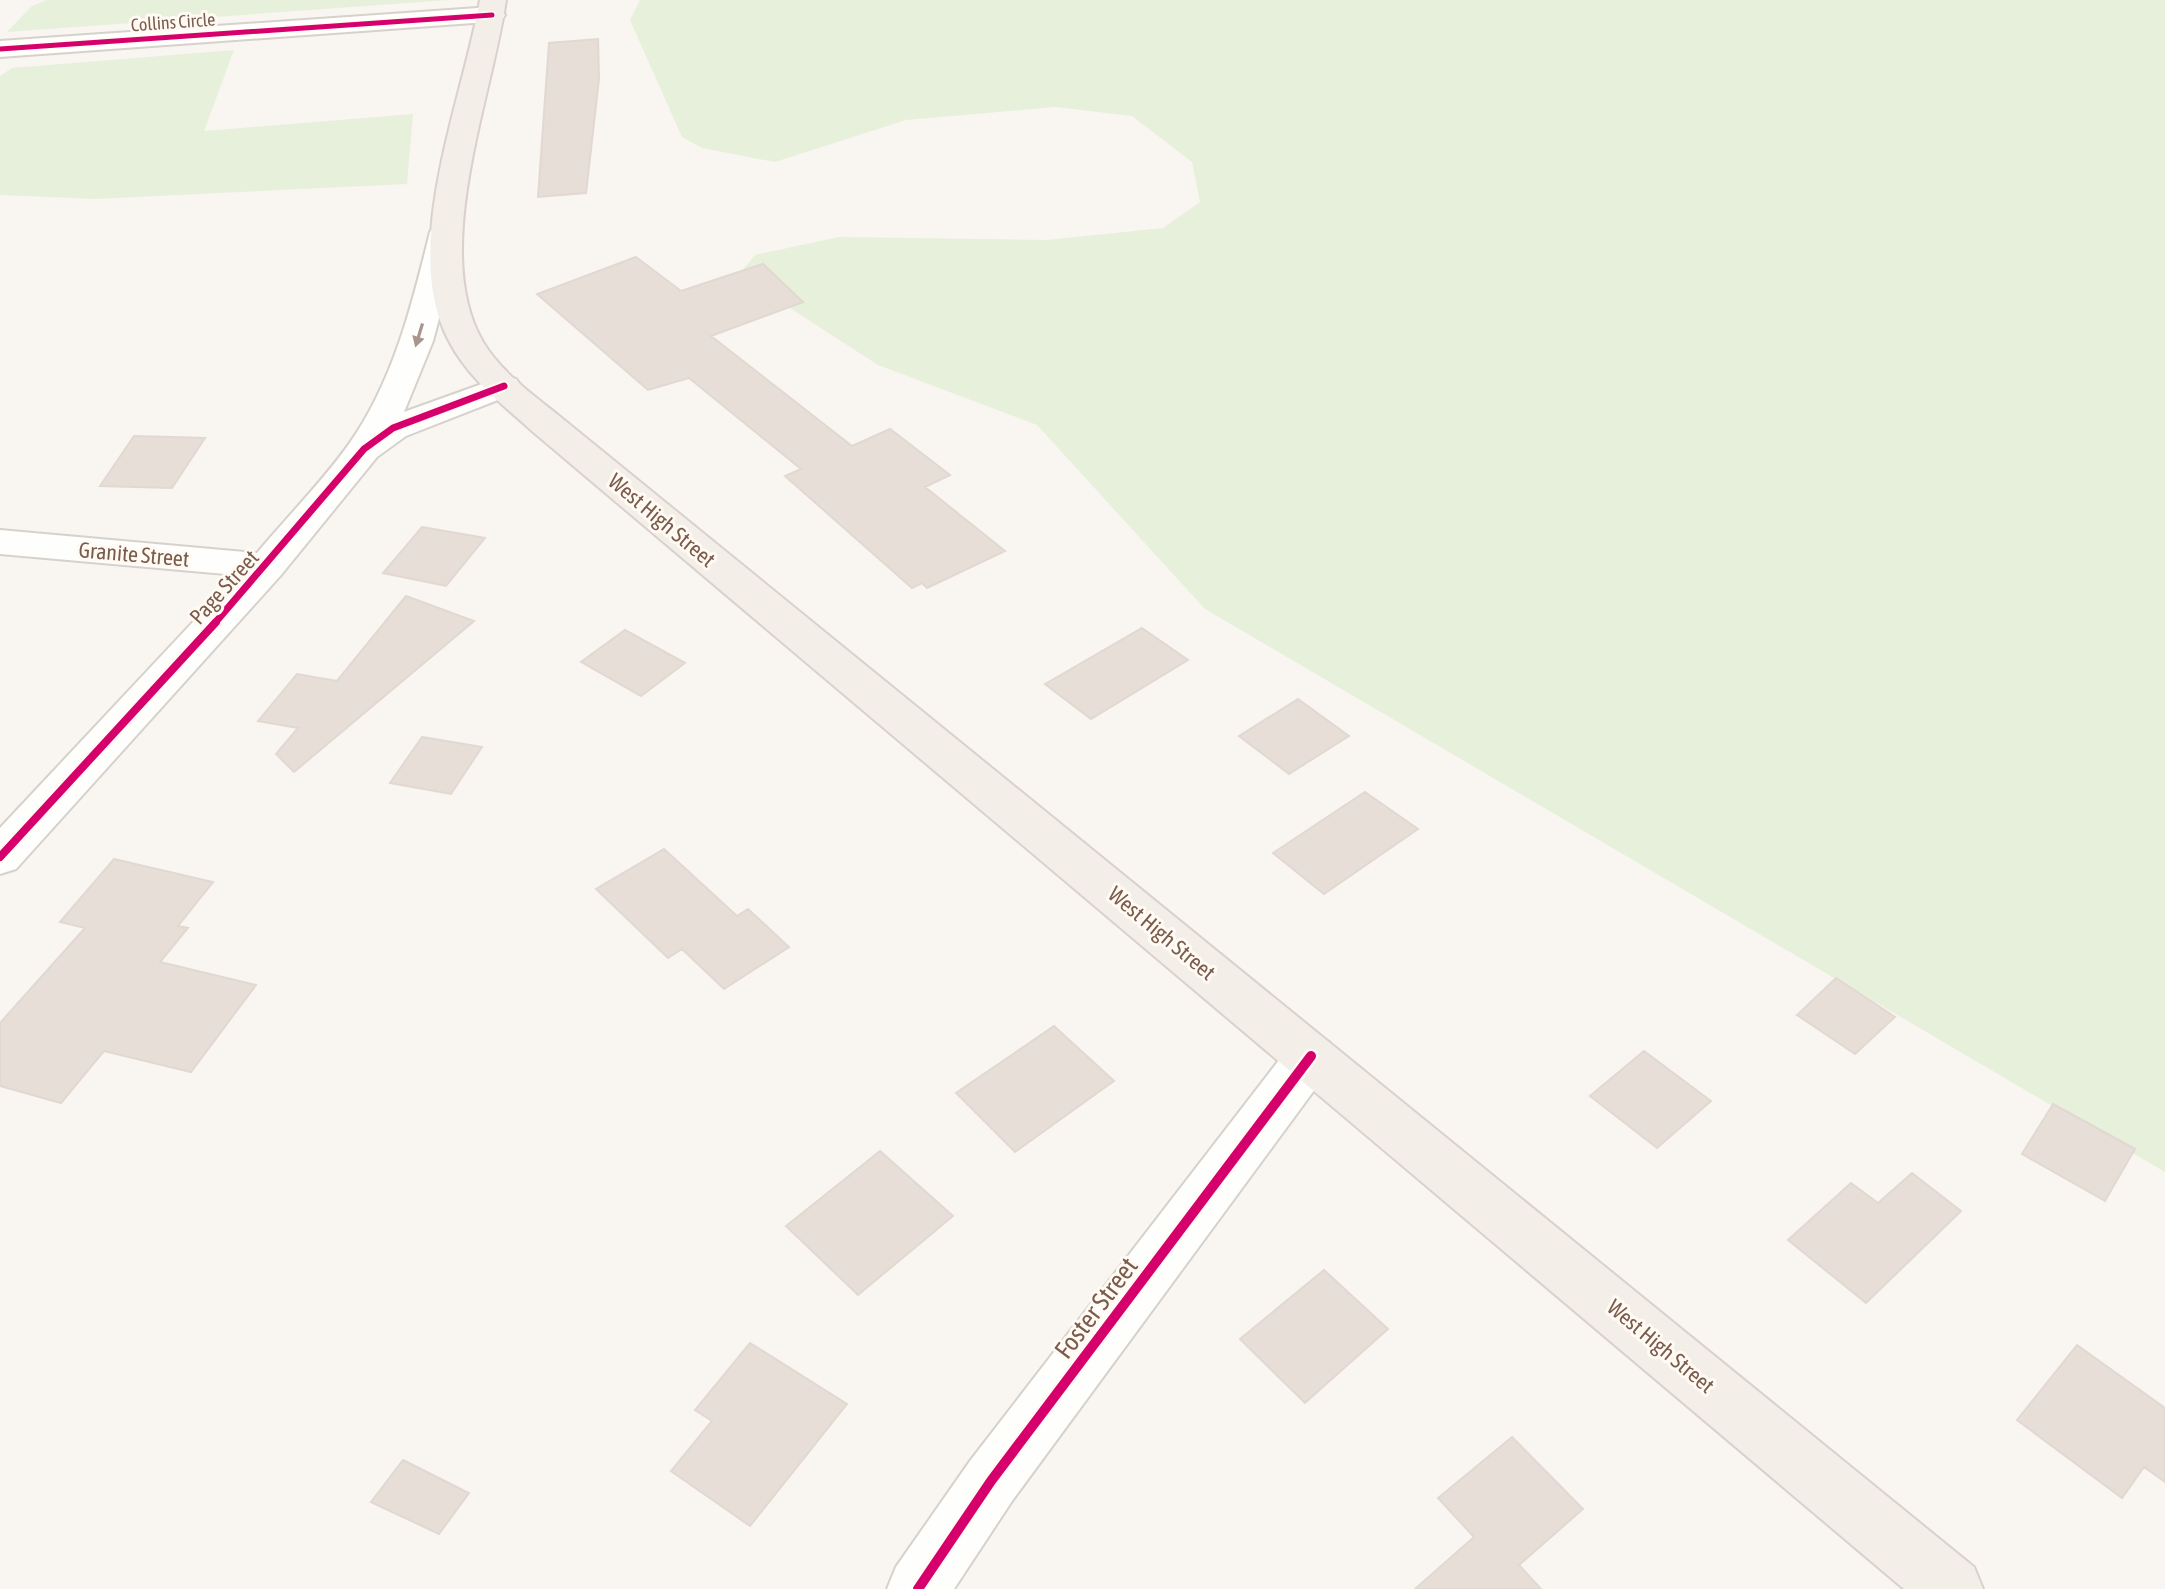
<svg xmlns="http://www.w3.org/2000/svg" width="2165" height="1589" font-family="'Asap Condensed',sans-serif">
	<rect width="100%" height="100%" fill="#f9f5f0"/>
	<path fill="#e7f0db" d="M47,0H449L7,32L32,6Z
		M640,0H2165V1172L1205,609L1037,425L878,365L739,275L755,255L839,237L1047,240L1163,228L1200,202L1192,162L1132,116L1055,107L906,120L775,162L702,148L682,137L630,20Z
		M234,50L204,131L413,114L407,184L95,199L0,195V76L12,68Z"/>
	<path fill="#e6ded7" stroke="#e2d8d2" stroke-width="2" d="M598,39L599,79L586,193L538,197L549,43Z
		M636,257L681,291L763,264L803,302L711,336L852,446L890,429L950,475L925,487L1005,551L927,588L922,583L912,588L785,476L801,469L689,378L648,390L537,294Z
		M134,436L205,438L172,488L100,486Z
		M422,527L485,538L446,586L383,573Z
		M406,596L474,621L294,772L276,754L298,728L258,721L297,674L337,681Z
		M1142,628L1188,660L1091,719L1045,684Z
		M625,630L685,663L641,696L581,662Z
		M1298,699L1349,736L1289,774L1239,736Z
		M422,737L482,747L451,794L390,783Z
		M1365,792L1418,829L1324,894L1273,853Z
		M664,849L737,916L748,909L789,947L724,989L682,949L668,958L596,889Z
		M114,859L213,882L178,926L188,928L160,962L256,985L191,1072L104,1051L61,1103L0,1086V1023L85,928L60,922Z
		M1836,978L1895,1017L1855,1054L1797,1015Z
		M1054,1026L1114,1081L1015,1152L956,1093Z
		M1644,1051L1711,1101L1657,1148L1590,1096Z
		M2053,1104L2135,1149L2105,1201L2022,1154Z
		M880,1151L953,1216L858,1295L786,1226Z
		M1912,1173L1961,1211L1866,1303L1788,1240L1851,1183L1878,1203Z
		M1324,1270L1388,1329L1305,1403L1240,1339Z
		M750,1343L847,1404L750,1526L671,1471L712,1421L695,1410Z
		M2077,1345L2165,1408V1482L2144,1467L2122,1498L2017,1420Z
		M1512,1437L1583,1509L1519,1565L1541,1589H1415L1474,1537L1438,1498Z
		M403,1460L469,1493L439,1534L371,1502Z"/>
	<g fill="none" stroke-linecap="round" stroke-linejoin="round">
		<g stroke="#d7d1cb" stroke-width="4">
			<path id="minor" d="M492,7L505,15L501,21L0,57V41Z
				M446,223L457,225L462,232L433,341L404,412L504,376L516,379L521,386L516,393L406,436L377,457L281,575L16,869L0,874V828L237,575L0,554V530L257,553C287,517 322,482 349,444C393,382 412,305 430,232L435,225Z
				M1311,1036L1329,1042L1336,1056L1329,1070L1012,1501L954,1589H887L896,1567L970,1461L1293,1042Z"/>
		</g>
		<g stroke="#dad1cc" stroke-width="4">
			<path id="major" d="M480,0H506C492,98 430,252 483,342C501,372 532,394 558,415L1974,1567L1983,1589H1904L532,431C502,404 468,378 449,341C399,248 463,99 480,0Z"/>
		</g>
		<use href="#minor" fill="#fefefd" fill-rule="evenodd"/>
		<use href="#major" fill="#f3eee8" fill-rule="evenodd"/>
		<g stroke="#fffaf3" stroke-width="8">
			<path id="cycleway-far3" d="M0,49L492,15"/>
		</g>
		<g stroke="#fffaf3" stroke-width="11">
			<path id="cycleway-far2" d="M214,624L364,449L393,428L504,386"/>
		</g>
		<g stroke="#fffaf3" stroke-width="13">
			<path id="cycleway-far1" d="M0,857L216,622"/>
		</g>
		<g stroke="#fffaf3" stroke-width="15">
			<path id="cycleway" d="M918,1589L991,1481L1311,1056"/>
		</g>
		<use href="#cycleway-far3" stroke="#d6006c" stroke-width="5"/>
		<use href="#cycleway-far2" stroke="#d6006c" stroke-width="7"/>
		<use href="#cycleway-far1" stroke="#d6006c" stroke-width="8"/>
		<use href="#cycleway" stroke="#d6006c" stroke-width="10"/>
	</g>
	<defs><path id="oneway-solid" d="M-6-.8H1V-3.2L6.5 0L1 3.2V.8H-6Z" transform="scale(2)"/></defs>
	<use fill="#a8958b" href="#oneway-solid" transform="translate(419 335) rotate(107)"/>
	<g text-anchor="middle" dominant-baseline="central" stroke-width="6" stroke-linejoin="round" paint-order="stroke">
		<g font-size="18" fill="#7a5c4d" stroke="#fffaf3">
			<text transform="translate(173 22) rotate(-4)">Collins Circle</text>
		</g>
		<g font-size="22" fill="#7a5c4d" stroke="#fffaf3">
			<text transform="translate(662 520) rotate(40)">West High Street</text>
			<text transform="translate(134 554) rotate(5)">Granite Street</text>
			<text transform="translate(224 587) rotate(-48)">Page Street</text>
			<text transform="translate(1162 933) rotate(40)">West High Street</text>
			<text transform="translate(1661 1346) rotate(40)">West High Street</text>
		</g>
		<g font-size="26" fill="#7a5c4d" stroke="#fffaf3">
			<text transform="translate(1096 1308) rotate(-53)">Foster Street</text>
		</g>
	</g>
</svg>
